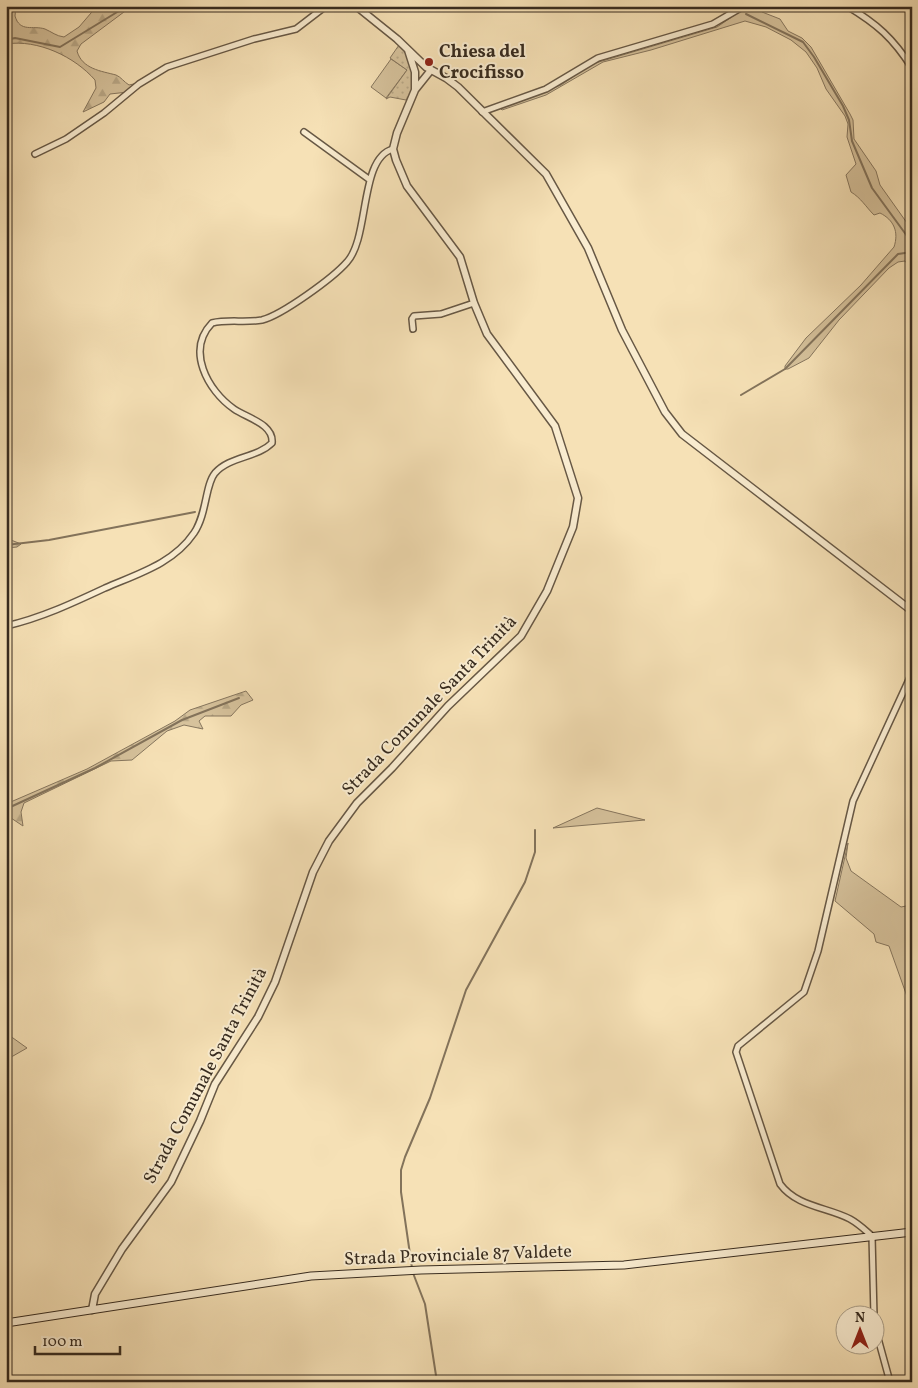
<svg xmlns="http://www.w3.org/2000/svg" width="918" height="1388" font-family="Vollkorn,serif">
	<defs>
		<pattern id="forest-firs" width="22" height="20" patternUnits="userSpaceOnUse" patternTransform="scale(1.25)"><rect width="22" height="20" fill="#d6c29c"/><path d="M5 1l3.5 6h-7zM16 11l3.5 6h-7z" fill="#b8a786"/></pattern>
		<pattern id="park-dots" width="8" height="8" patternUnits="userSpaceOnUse" patternTransform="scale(1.25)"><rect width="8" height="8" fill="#d6c29c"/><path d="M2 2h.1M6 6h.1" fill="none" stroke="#b8a786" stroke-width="1.8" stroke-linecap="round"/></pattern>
	</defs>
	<rect width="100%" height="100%" fill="#f6e1b6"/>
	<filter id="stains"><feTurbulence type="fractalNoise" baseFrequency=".004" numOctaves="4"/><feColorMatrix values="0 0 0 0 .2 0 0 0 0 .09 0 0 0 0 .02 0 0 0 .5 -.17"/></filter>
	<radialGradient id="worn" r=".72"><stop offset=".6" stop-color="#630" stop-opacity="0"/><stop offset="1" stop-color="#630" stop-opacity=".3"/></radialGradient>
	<path fill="#d6c29c" stroke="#86765e" d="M752,6H759L762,12L780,19L788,31L802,38L811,47L850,114L853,120L854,139L876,171L880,185L912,230V316L909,313V266L905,261L898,262L889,268L839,320L809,358L788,369H785V366L806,338L861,285L894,247C899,232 894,220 880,213L874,215C866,207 861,198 851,192L846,175L856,164L847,137L848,124L845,116L826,89L817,68L806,52L791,40L766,27L745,21L651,50L603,62L546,95L502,110L500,108L561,85L592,64L717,27L742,10Z
		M391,59L407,70L386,98L371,87Z
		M597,808L645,820L553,828Z
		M848,843L846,858L851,871L901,907L906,906L912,898V1001L909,1002L889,946L876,942L874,934L835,901Z
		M6,1033L27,1048L6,1060Z"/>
	<path fill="url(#forest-firs)" stroke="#86765e" d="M6,6H16L15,16C20,33 33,25 45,29C52,32 56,36 64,37L79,27L97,6H132L81,44L77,51C82,69 101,71 116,75C121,77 124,82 129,85L138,83L128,92L110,94L104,102L83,112L96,88L95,80C75,57 38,39 6,44Z
		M6,538L21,544L17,547L6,548Z
		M246,691L253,700L241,705L231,716H205L199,721L203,729L184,725L167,731L132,760L111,761L24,803L21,812L23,826L11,818H6V804L87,769L175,721L190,710Z"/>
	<path fill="url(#park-dots)" stroke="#86765e" d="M399,45C412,57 419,87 406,100L390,97L386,99L407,70L390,58Z"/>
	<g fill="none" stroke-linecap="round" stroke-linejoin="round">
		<path stroke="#83735b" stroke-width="2" d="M746,14L803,42L814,57L843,106L849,120L852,141L872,188L907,236L912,247
			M6,40L15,38L60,47L127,6
			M741,395L785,369L898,254L912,252
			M6,545L49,540L195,512
			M6,809L95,768L182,720L239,698
			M412,1268L401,1192V1170L405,1157L430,1098L466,990L525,882L535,852V830
			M413,1273L425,1304L437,1382"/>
		<g stroke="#675845" stroke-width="8">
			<path id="minor" d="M847,6C877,24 893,38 912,68
				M482,112L546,89L598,58L713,24L744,6
				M304,132L370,180
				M35,154L66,139L104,113L139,84L167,67L254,39L296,29L326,6
				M413,329L412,319L414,316L441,314L474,303
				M6,626C41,618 73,603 105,588C137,574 173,564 194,533C207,514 205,485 215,473C230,456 257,458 272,443C274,424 247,418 234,409C207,390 186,350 212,323C228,319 245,323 262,320C282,315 333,278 347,262C370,237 359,158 393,149
				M874,1316L872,1236C865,1230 859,1224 850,1219C827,1207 797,1207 780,1184L736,1052L738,1046L804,992L818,951L853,801L912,673
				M876,1331L890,1382"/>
		</g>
		<g stroke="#675845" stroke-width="9">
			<path id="tertiary" d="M356,6L397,39L426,67L446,78L458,87L546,174L588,248L622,330L665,412L682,434L912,611
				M408,50L415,72V89
				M92,1310L95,1294L122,1249L171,1182L200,1121L215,1084L258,1017L275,982L313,872L329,841L357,803L392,768L448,706L521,636L547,591L573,527L578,498L555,426L487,334L474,303L460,257L407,186L396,160L393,149L397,133L415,90L431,70"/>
		</g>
		<g stroke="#372b1f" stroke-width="9">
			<path id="secondary" d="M6,1323L311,1276L421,1270L624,1265L912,1232"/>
		</g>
		<use href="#minor" stroke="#f9ecd0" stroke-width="5"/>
		<use href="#tertiary" stroke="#f9ecd0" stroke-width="6"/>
		<use href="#secondary" stroke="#f9ecd0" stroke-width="7"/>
	</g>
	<circle fill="#8f2418" stroke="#f9ecd0" stroke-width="2" cx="429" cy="62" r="5"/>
	<g text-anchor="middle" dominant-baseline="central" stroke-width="4" stroke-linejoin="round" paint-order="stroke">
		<g font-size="18" font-weight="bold" fill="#372b1f" stroke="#f9ecd0" text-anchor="start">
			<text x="439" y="52">Chiesa del<tspan x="439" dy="21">Crocifisso</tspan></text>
		</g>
		<g font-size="18" fill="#372b1f" stroke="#f9ecd0">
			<text transform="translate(430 706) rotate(-46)">Strada Comunale Santa Trinità</text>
			<text transform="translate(206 1076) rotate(-62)">Strada Comunale Santa Trinità</text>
			<text transform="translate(458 1256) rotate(-2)">Strada Provinciale 87 Valdete</text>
		</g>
	</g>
	<rect width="918" height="1388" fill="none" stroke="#f6e1b6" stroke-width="25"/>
	<rect x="8" y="8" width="903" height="1373" fill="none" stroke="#372b1f" stroke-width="2.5"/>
	<rect x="12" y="12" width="893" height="1363" fill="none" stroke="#372b1f"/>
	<g transform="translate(860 1330)"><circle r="24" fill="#f9ecd0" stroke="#ab9f89"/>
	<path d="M0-4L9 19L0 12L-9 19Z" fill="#8f2418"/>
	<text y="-8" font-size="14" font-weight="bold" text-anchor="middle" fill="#372b1f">N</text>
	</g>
	<path d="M35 1346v8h85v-8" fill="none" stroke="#372b1f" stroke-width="2.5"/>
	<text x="42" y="1346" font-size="15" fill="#372b1f" stroke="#f9ecd0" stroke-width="4" paint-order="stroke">100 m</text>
	<rect width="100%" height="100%" filter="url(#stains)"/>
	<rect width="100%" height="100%" fill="url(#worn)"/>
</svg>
